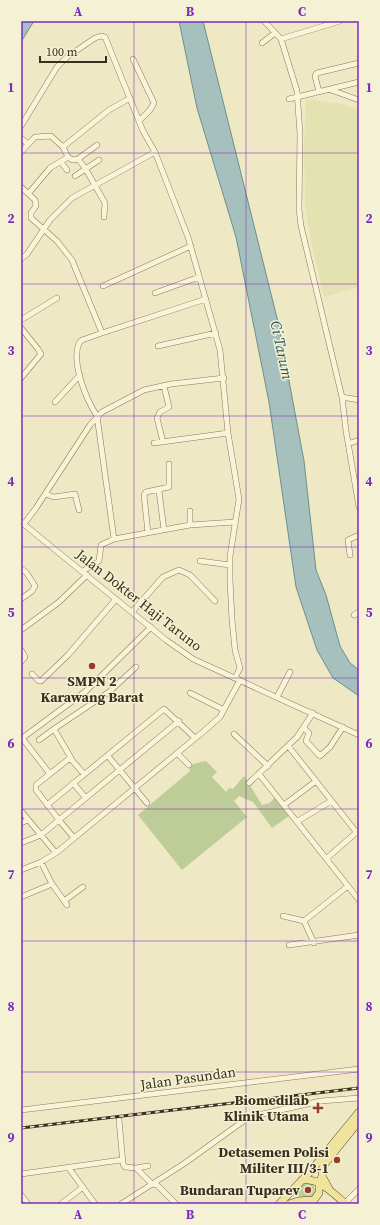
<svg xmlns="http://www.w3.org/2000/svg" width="380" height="1225" font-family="'Source Serif 4',serif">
	<rect width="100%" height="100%" fill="#eee8c4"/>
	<path fill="#e3e3b2" d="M306,99L341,104L359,110V287L324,297L312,246L305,206L304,147Z"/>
	<path fill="#becc98" d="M206,761L217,772L212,777L226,792L229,788L233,789L244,776L262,805L270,803L275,797L292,814L272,828L253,802L239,796L234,801L247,817L182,870L138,815L190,771L189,768L193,764Z
		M304,1183H311C316,1187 316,1193 312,1197L301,1198L296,1194L298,1188Z"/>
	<path fill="#a6c1bd" stroke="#6d8f8c" d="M21,21H34L21,42Z
		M179,21H203L278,322L304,461L316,570L326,595L340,646L350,663L359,670V696L333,678L317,650L296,587L269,402L236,237L197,108Z"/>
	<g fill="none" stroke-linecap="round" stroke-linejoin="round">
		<g stroke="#887a5b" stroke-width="6">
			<path id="minor" d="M264,21L281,39L297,91L300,134L299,209L301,226L342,397L346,431L359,507
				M281,39L340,21
				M262,43L275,33
				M133,59L154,103L150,110L139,121
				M331,90L359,100
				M319,92L315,76L317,73L359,63
				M289,99L359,82
				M21,126L57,67L67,57L95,38L101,36L105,37L143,131L155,152L188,237L220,350L228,433L239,499L230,556V580L232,620L235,650L240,668L235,678
				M21,138L28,144
				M63,147L109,110L130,98
				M21,152L35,137L51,136L63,147L68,157L72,160L78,159L97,145
				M78,159L85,168L105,203L104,217
				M61,162L67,170
				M75,176L99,160
				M21,187L35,200L36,206L31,213V218L57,241L72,260L102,333
				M29,193L50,168L68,157
				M21,259L27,254L50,220L72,198L155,152
				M103,286L191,246
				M155,293L199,277
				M21,320L57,298
				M21,328L38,349L41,354L21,378
				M158,346L216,333
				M342,397L359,400
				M55,402L80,375
				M163,442L157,418L160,412L169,407L164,386
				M154,443L228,433
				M348,444L359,440
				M159,491L164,530
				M45,494L54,497L75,494L79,510
				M190,511V525
				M21,522L166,640L193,659L359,735
				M24,524L36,508L90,425L102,412L144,390L171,384L224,378
				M148,533L144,495L146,492L169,487V464
				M114,539L97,416C86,399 71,363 79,343L82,340L102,333L206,299
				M350,555L348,540L359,535
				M200,561L230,565
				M21,569L26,572L35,586L32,591L21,599
				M83,571L99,561L101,545L114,539L190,525L235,522
				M132,612L163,577L179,570L190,575L215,601
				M354,615L359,612
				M21,630L59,602L87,575
				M21,650L25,657L21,662
				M32,674L39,681H41L68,655L116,599
				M190,693L224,710
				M277,697L290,672
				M304,728L309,733L306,741L320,756L330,747L343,727
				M54,729L109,692L136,667
				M234,734L268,766
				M22,738L50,774
				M21,739L86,691L151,627
				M39,740L54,729L71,758
				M289,747L357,833
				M177,753L189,765
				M108,756L147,803
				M259,774L359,900
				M73,783L85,797
				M249,783L297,737L313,713
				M47,805L164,709L195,738
				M284,805L316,781
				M21,811L56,853
				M298,821L331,801
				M21,823L28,820
				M74,838L59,820L179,721
				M21,843L41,835L59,820L36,790V785L70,758L84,774
				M327,858L358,831
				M21,870L41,862L56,853L204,731L220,717L240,680
				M52,884L67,905
				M21,897L52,884L41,862
				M64,901L83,887
				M283,916L304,921L348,886
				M304,921L314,943
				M289,945L359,935
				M21,1110L359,1069
				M119,1120L123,1164L125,1167L136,1168L152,1184L157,1185L176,1204
				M68,1167L95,1204
				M136,1168L148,1166
				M21,1174L121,1160
				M21,1195L28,1204
				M345,1203L359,1189
				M61,1204L83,1187
				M121,1204L185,1163L249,1117L321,1101L359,1098"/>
		</g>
		<g stroke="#56472f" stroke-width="8">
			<path id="major" d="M302,1180C321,1178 333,1194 346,1204
				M329,1189L322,1176L323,1166L359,1121
				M279,1204L309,1173L359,1112
				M289,1204L298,1201L314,1200L319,1193V1183L322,1176"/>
		</g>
		<use href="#minor" stroke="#f9f4d8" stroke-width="5"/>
		<use href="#major" stroke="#f0e39d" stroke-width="7"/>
		<g stroke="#392f1f" stroke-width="3">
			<path id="rail" d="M21,1128L359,1088"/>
		</g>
		<use href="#rail" stroke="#f5f1d4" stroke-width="1.5" stroke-dasharray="4.5" stroke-linecap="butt"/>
	</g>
	<path fill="none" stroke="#7b2cbf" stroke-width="1" stroke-opacity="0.55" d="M134,21V1204M246,21V1204M21,153H359M21,284H359M21,416H359M21,547H359M21,678H359M21,809H359M21,941H359M21,1072H359"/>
	<g fill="#973b2b" stroke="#f5f1d4" stroke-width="1.5">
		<circle cx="92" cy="666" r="4"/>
		<path d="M316 1102h4v4h4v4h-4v4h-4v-4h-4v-4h4z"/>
		<circle cx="337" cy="1160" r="4"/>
		<circle cx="308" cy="1190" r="4"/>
	</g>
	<g text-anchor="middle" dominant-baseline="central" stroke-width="3" stroke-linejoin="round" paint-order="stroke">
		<g font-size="14" fill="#392f1f" stroke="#f5f1d4">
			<text transform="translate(139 600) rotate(38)">Jalan Dokter Haji Taruno</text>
			<text transform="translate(188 1078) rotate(-8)">Jalan Pasundan</text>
		</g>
		<g font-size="14" font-weight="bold" fill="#392f1f" stroke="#f5f1d4" text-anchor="end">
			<text x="92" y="681" text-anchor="middle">SMPN 2<tspan x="92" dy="16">Karawang Barat</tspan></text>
			<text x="309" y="1100">Biomedilab<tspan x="309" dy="16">Klinik Utama</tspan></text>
			<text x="329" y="1152">Detasemen Polisi<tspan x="329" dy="16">Militer III/3-1</tspan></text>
			<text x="300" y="1190">Bundaran Tuparev</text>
		</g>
		<g font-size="15" font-style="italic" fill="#2e5558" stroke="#f5f1d4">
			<text transform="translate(282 350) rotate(78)">Ci Tarum</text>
		</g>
	</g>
	<rect width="380" height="1225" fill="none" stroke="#f5f1d4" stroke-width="44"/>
	<path d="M40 56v6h66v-6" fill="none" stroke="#392f1f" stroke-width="2"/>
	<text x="46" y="56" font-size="12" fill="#392f1f" stroke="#f5f1d4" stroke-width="3" paint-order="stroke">100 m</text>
	<rect x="22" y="22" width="336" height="1181" fill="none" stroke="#7b2cbf" stroke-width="1.5"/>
	<g font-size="13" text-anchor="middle" font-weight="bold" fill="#7b2cbf">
		<text x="78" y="16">A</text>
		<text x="190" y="16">B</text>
		<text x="302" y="16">C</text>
		<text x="11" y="92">1</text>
		<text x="369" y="92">1</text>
		<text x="11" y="223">2</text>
		<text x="369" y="223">2</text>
		<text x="11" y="355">3</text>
		<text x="369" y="355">3</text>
		<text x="11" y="486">4</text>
		<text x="369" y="486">4</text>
		<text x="11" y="617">5</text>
		<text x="369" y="617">5</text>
		<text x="11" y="748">6</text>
		<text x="369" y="748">6</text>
		<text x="11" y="879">7</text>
		<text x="369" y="879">7</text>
		<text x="11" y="1011">8</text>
		<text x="369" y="1011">8</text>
		<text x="11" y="1142">9</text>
		<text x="369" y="1142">9</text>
		<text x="78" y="1219">A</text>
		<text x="190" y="1219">B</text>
		<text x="302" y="1219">C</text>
	</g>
</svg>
